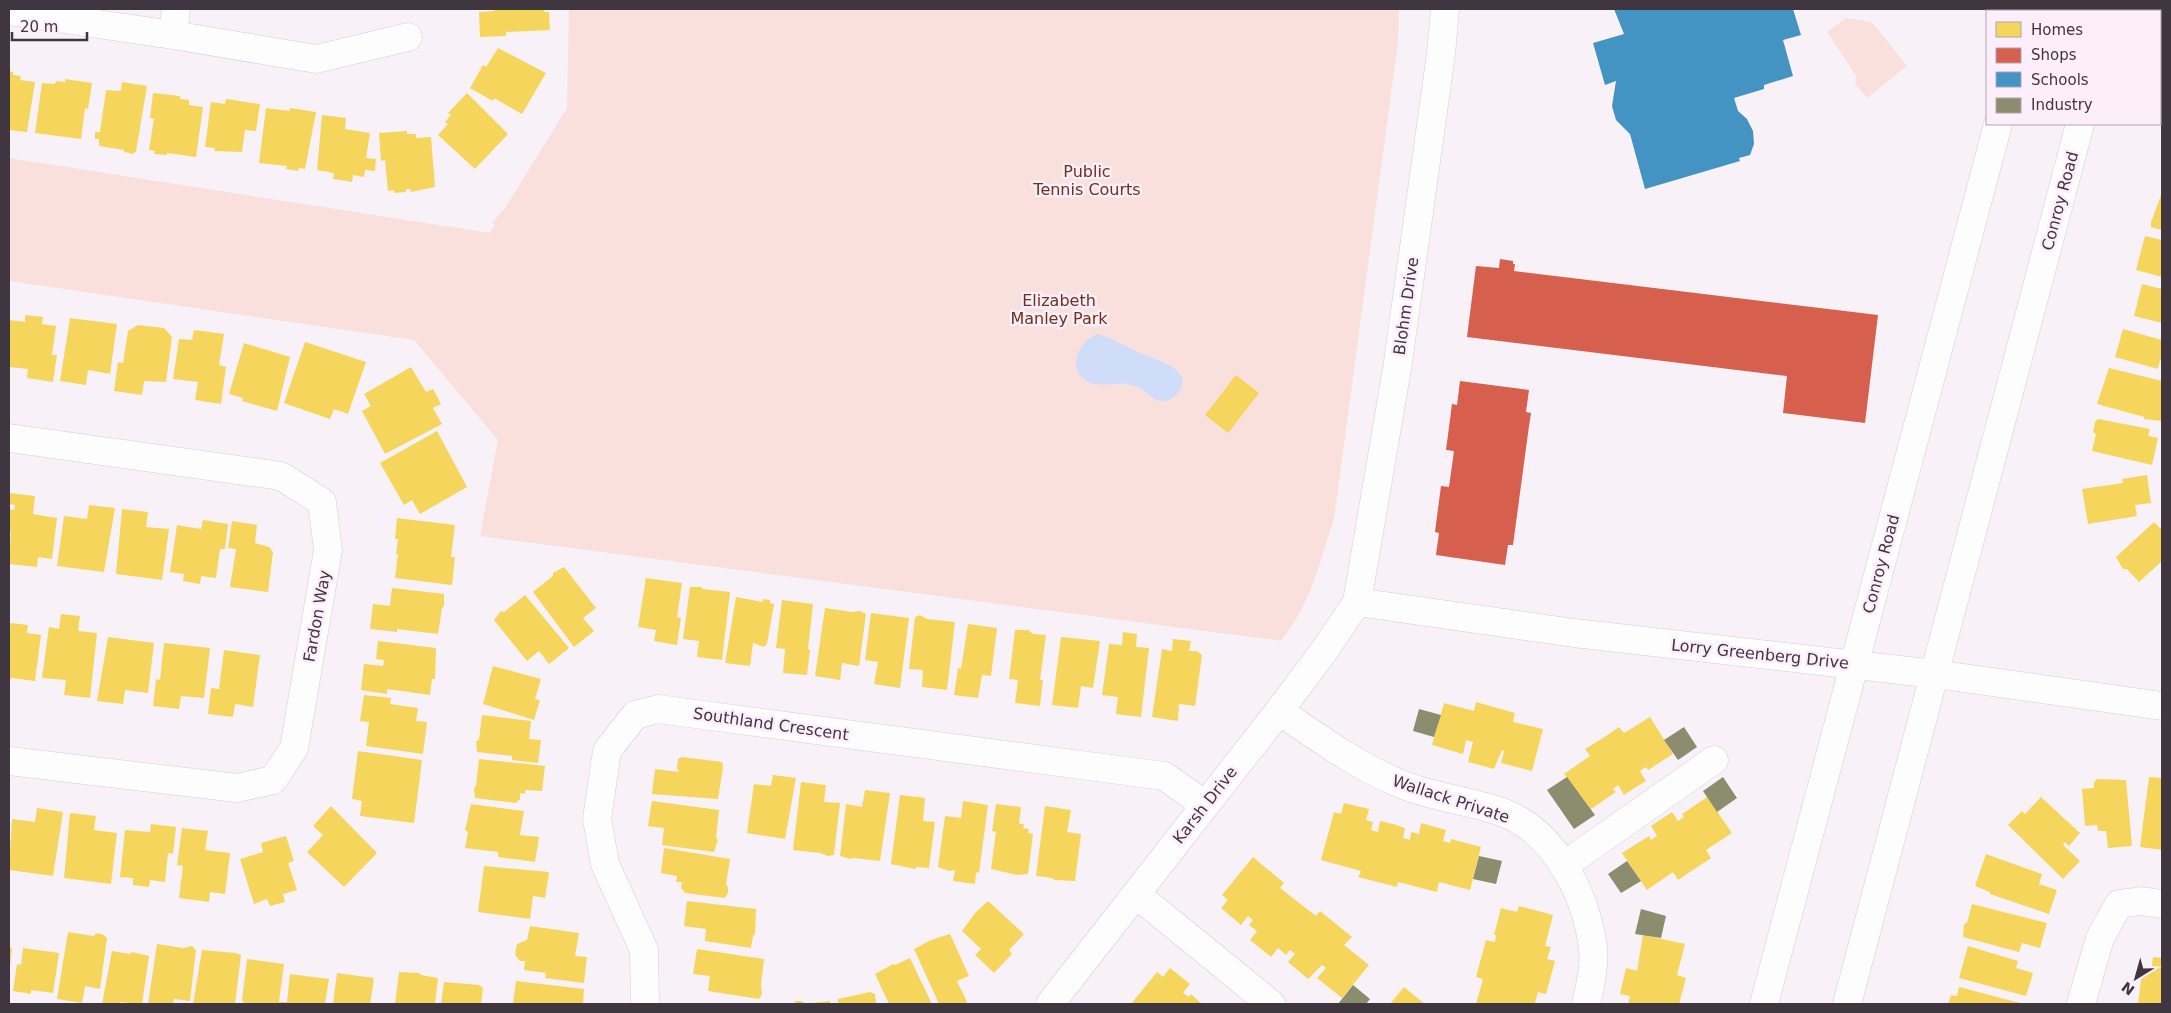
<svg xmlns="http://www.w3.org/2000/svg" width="2171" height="1013" font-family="'DejaVu Sans',sans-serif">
	<rect width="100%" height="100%" fill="#f8f2f8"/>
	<path fill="#f9e0dc" d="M569,9H1399L1398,42L1334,519C1320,561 1310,606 1281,641L480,536L498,440L414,340L9,281V158L490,233L495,224L492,223L505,208L567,108Z
		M1846,18L1872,22L1907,66L1867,98L1855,84L1856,76L1827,32Z"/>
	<path fill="#d0ddf9" d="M1097,334C1114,338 1126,347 1142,354C1156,360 1198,370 1177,394C1173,398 1168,402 1161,401C1150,399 1145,389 1135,386C1117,379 1099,391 1084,379C1066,365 1081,341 1097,334Z"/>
	<path fill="#f6d55c" d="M494,9H544V12H549L550,30L506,32V36L480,37L479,12L494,11Z
		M498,48L546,73L522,114L494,98L493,101L470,88L483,65L486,67Z
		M9,71L13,72V75L21,76L20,80L35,82L27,132L9,130Z
		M65,79L92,83L88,109L85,108L81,139L35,133L42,83L55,84L56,81L65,82Z
		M122,82L147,86L136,151L133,154L124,152V150L99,146V139H95V132H100L106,90L121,91Z
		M153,93L180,96V99L189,100V105L203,107L196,157L167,153V155L154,154L155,151L149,150L154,119L150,118Z
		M467,93L508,134L475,169L438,135L448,124L445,122L451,115L448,113Z
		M226,99L260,104L256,131L245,130L242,152L214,151L215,148L205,147L211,102L225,104Z
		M266,108L290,111V108L316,112L305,169L299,168L298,171L286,169L287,166L259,163Z
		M322,115L346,118L345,129L370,133L366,158L376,159L375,171L365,170L364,177L353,175L352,182L333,179L334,173L317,170Z
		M407,131V134H416V138L431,137L435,187L411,192L410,189H406V192L394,193V190L388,191L385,160L381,161L379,133Z
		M2161,195H2162V230L2151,227V222Z
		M2145,236L2162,240V277L2136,270Z
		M2142,284L2162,289V323L2134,316Z
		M25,315L43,317L42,324L56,326L52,355H57L53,382L27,378L28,369L9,367L10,320L25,322Z
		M70,318L117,324L110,374L88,370L86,385L60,381Z
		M138,325L164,328L172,337L166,382L144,381L142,395L114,391L118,362L123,363L128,331Z
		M2123,329L2162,340V361L2160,360L2158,369L2115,357Z
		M194,330L224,334L219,365L226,367L221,404L195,400L198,382L173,379L179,339L192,340Z
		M305,342L366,362L348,414L334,409L330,419L284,403Z
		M244,343L290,357L277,411L242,401L243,398L229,394Z
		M411,367L426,392L433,389L441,404L433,408L442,424L385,454L362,411L371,406L364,394Z
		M2109,368L2162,381V421L2144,419V417L2097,404Z
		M1236,375L1259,393L1228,433L1205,415Z
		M2098,419L2150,429L2148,436L2158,438L2152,465L2092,451L2096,434L2093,432L2095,422Z
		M437,431L467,487L420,514L412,500L404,505L380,463Z
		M2147,475L2151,503L2135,505L2137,516L2088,524L2082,489L2123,483L2122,479Z
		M9,493L35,496L33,514L57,518L52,559L38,557L37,567L9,564L11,532H9V509L14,510L15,505L9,504Z
		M89,505L115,508L104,572L57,566L64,516L87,519Z
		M122,509L148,512L146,527L169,529L162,580L116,574Z
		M397,518L455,525L451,557H455L452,585L395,578L398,554H396L398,539H395Z
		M203,520L228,524L225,549H220L216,578L201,576L200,584L183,581L184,574L170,572L177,525L201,529Z
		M232,521L257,525L255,543L269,547L273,552L268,592L230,587L236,549L228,548Z
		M2154,522L2160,528L2162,527V561L2139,582L2127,569H2123L2116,557Z
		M564,567L596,608L583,618L594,631L574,647L533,592L553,576V573Z
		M646,578L682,583L677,617L681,618L677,645L654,641L656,630L638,627Z
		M690,587H701L703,589L730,592L722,660L697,657L699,641L683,639Z
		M392,588L444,594V606L442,608L438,634L397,629V632L370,629L373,604L390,606Z
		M525,595L569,648L549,664L539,651L527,661L494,620L501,611L504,612Z
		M736,597L763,602V599L770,600V603L774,604L767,644L764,647L753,643L750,666L725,663Z
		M782,600L813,604L808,649L810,650L807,675L783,673L785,649L776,648Z
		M825,608L852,612L860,611L866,614L859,666L842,663L840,680L815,676Z
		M871,613L909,618L900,688L874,684L878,662L865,660Z
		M61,614L80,616L78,631L97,633L90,698L64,695L66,680L42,678L49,627L59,629Z
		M920,615L927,619L955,622L947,690L922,687L923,670L909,669L915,617Z
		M11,623L28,625L27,633L41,635L35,681L11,678L9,685V630Z
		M968,624L997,628L991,676L982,675L978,698L954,695L958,668L961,669Z
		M1015,630H1028L1033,634L1046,635L1040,680H1043L1040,706L1015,703L1018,680L1009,679Z
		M1123,632L1137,634L1136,647L1149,648L1141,717L1116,714L1118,697L1102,695L1109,644L1122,645Z
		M108,637L154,643L148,693L125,690L123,704L97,701Z
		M1061,637L1100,641L1093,688L1081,686L1078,708L1052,705Z
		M1173,639L1191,641L1189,651H1197L1202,655L1195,706L1179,704L1178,721L1152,717L1162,649L1172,651Z
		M378,641L436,648L435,679H432L430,695L387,689V694L361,690L364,664L383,666L384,660L376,659Z
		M164,643L210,648L204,698L181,696L179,709L153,706L156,679L160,680Z
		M224,650L260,655L253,707L235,704L233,717L208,714L211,688L219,689Z
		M493,666L541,679L535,699L540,700L534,720L483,704Z
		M364,695L391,698L390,704L418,708L416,721L427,722L423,754L366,746L369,722L360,721Z
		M1476,702L1515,713L1513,722L1543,729L1532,771L1501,763L1504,751L1502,750L1494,769L1468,762L1473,742L1466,740L1463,754L1432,745L1444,703L1474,711Z
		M482,715L531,721L529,739L541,740L538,763L512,760V756L477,752L476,741L479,740Z
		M1650,717L1673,754L1648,770L1646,767L1640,771L1646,781L1636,787L1624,795L1618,785L1613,789L1616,792L1591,809L1564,774L1590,756L1585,749L1603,738L1619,727L1624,733Z
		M358,751L422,760L414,823L360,816L362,801L352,799Z
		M682,757L722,762L723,767L718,799L652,794L655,769L679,772L677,768L678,759Z
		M479,759L545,766L542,791L525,790V794L520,793V799L516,803L475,798L474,788L476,786Z
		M773,775L796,778L785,839L747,833L754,784L771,786Z
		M2149,777L2162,778V850L2140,847Z
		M2097,779L2126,780L2132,846L2108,848L2106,831H2098L2097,825L2085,826L2082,789L2094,788V782Z
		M801,782L826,785L824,802L840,803L834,855L828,856L820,853L793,850Z
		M865,790L890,793L880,861L853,858L850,859L840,856L846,804L862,807Z
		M900,795L925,798L923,821L935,822L929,868L917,867L915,869L891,864Z
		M1707,797L1732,833L1706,850L1711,858L1678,880L1673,872L1647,890L1622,853L1649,836L1651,840L1657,836L1651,826L1672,812L1678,821L1684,817L1682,814Z
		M2041,797L2080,833L2069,846L2065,842L2063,845L2080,861L2063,879L2008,825L2022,811L2025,814Z
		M652,801L719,810L716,838L718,840L714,852L662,845L664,828L648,826Z
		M963,801L988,805L979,873L976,872L975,884L953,881L955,870L949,871L938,867L945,816L961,818Z
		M1344,803L1369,809L1366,820L1373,822L1371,830L1378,832L1380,821L1393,824L1405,828L1403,838L1410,840L1411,832L1419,834L1421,823L1446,830L1443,841L1450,843L1451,839L1481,847L1470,890L1439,882L1437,892L1398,882L1397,887L1358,877L1361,871L1321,860L1334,812L1341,814Z
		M471,804L524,811L520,835L539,837L535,862L498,857V852L465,848L468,832L465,830Z
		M996,804L1021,807L1019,824H1024L1023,828L1029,829L1028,833L1033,834L1028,874L1017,875L991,869L996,832L992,831Z
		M331,806L377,853L344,887L307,852L323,835L313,826Z
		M1045,806L1071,810L1067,832L1081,834L1075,881L1055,880L1052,878L1036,876Z
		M37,808L63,812L53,876L9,870L12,819L35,822Z
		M70,813L96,816L94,830L117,833L111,884L64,878Z
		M151,824L176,827L173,854L168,853L165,882L150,880L149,887L133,885V878L120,877L125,830L150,832Z
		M182,828L208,831L205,850L230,853L225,894L210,892L209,902L179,898L183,866L177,865Z
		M286,836L294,861L288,863L297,890L283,894L285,902L270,906L267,899L254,904L240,859L263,852L261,843Z
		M664,848L730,859L726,885L728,887V893L725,898L685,893L681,888L682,882H676L677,876L661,873Z
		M1986,854L2042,874L2039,884L2057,890L2049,914L1990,894V892L1975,886Z
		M1253,857L1284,883L1280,888L1316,916L1320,911L1352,937L1344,945L1369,965L1342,998L1317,978L1326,968L1322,965L1308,979L1288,962L1295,954L1290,950L1286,955L1278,948L1271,957L1250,940L1257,931L1249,925L1253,920L1248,916L1241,925L1221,908L1228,900L1222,895Z
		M484,866L549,872L545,898L533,896L530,919L478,912Z
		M687,901L756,909L755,934L753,936L751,948L705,941L706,929L684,926Z
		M988,901L1024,934L1009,950L1012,954L994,973L975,955L981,949L962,931L975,913Z
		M1972,904L2047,923L2040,948L2022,943L2019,952L1963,937L1964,924L1967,923Z
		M1519,906L1553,915L1545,946L1551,947L1547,959L1555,961L1546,994L1538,992L1535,1003L1476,1004L1483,979L1476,977L1486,940L1495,942L1496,935H1494L1501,908L1517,912Z
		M530,926L579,933L575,956L587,957L584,983L545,978L546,973L524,970L525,961H520L515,955L517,944L527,940Z
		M68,932L94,936L96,933L102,934L107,938L100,989L85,986L82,1003L57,999Z
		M950,934L969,976L957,981L967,1002L962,1004H939L914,949L931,940Z
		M1643,935L1685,944L1677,975L1686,978L1679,1004H1628L1630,996L1620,994L1626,968L1637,971Z
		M157,944L183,948L192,946L196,950L190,1001L174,999L173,1004H148Z
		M1968,946L2018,961L2016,968L2033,973L2026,996L1959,978Z
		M9,947L12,948L10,967H9Z
		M23,948L59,953L53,993L31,990V994L13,991L17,964L21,965Z
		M697,949L764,959L761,985L762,994L759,999L708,991L710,976L693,974Z
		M202,950L236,953L241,955L235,1004H193Z
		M112,951L130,954L132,952L149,956L142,1004L120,1002V1004H102Z
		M2153,957L2162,958V1004H2138L2142,972L2151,973Z
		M910,958L932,1004H889L875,974L893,964L895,965Z
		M247,959L284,964L279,1002H287L290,974L329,979L325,1004H245L242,1000Z
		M1170,968L1190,984L1183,993L1189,997L1191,994L1202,1004H1131L1157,972L1163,977Z
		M399,972L419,973L421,975L438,978L435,1004H395Z
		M337,973L374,978L370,1004H333Z
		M516,981L584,989L583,1004H513Z
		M444,982L479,985L483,988L481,1004H441Z
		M1404,987L1420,1000L1425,1004H1390Z
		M1959,987L2024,1004H1948L1951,995L1957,996Z
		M870,992L875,994L876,1004H838V999Z
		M796,1001H801L806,1004H793Z
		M830,1001V1004H811V1003Z"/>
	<path fill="#d6604d" d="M1500,259L1513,261V264H1515L1514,271L1878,315L1865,423L1783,413L1787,376L1467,337L1476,266L1499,268Z
		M1460,381L1529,390L1526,412L1531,413L1529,426L1513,545H1508L1505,565L1436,555L1439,533L1435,532L1441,486L1449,487L1454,451L1446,450L1452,404L1457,405Z"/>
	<path fill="#4393c3" d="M1614,9H1793L1801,35L1783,40L1793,76L1764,85V89L1734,98L1738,111L1747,119L1753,131L1754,144L1750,155L1739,158L1740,161L1645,189L1630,134L1616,120L1612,106L1616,81L1605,85L1593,43L1624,34Z"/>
	<path fill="#8c8c6e" d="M1419,709L1441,715L1434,737L1413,731Z
		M1684,727L1697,747L1678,760L1664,740Z
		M1567,777L1595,815L1574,829L1547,790Z
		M1723,777L1737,798L1717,812L1703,791Z
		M1479,856L1502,861L1496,884L1473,879Z
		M1627,861L1641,881L1621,893L1608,874Z
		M1641,909L1666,916L1661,938L1635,934Z
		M1353,985L1370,999L1366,1004H1338Z"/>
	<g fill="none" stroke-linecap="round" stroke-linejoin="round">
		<g stroke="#d4cdd3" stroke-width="29">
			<path id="minor" d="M9,11L173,35L316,59L408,37
				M173,35L176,9
				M9,438L281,476L322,502L328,550L294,748L273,780L237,788L9,761
				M1279,711C1316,736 1354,764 1396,782C1429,797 1468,800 1502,812C1555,832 1586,894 1593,948C1595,966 1590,987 1586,1004
				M1563,866L1714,760
				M1137,895L1271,1004
				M645,1004L644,950L605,864L597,819L607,751L635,715L658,709L1164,776L1204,804
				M2081,1004L2100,938L2119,904L2141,901L2162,904"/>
		</g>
		<g stroke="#d4cdd3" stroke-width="29">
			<path id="tertiary" d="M1357,602L1574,633L1935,674L2162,706
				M1050,1004L1279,711L1324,651L1357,602L1397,369L1441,54L1445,9"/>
		</g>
		<g stroke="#d4cdd3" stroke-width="29">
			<path id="secondary" d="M2028,11L2029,9
				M2110,11V9
				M1764,1004L1998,124
				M1847,1004L2080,124"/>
		</g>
		<use href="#minor" stroke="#fefdfe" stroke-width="28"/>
		<use href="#tertiary" stroke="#fefdfe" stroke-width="28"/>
		<use href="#secondary" stroke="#fefdfe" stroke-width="28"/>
	</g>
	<g text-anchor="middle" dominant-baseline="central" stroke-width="5" stroke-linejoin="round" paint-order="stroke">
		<g font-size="16" fill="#733018" stroke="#fceefa">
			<text x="1087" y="171">Public<tspan x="1087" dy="18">Tennis Courts</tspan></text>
			<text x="1059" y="300">Elizabeth<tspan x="1059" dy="18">Manley Park</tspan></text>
		</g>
		<g font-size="16" fill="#40363f" stroke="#fceefa">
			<text transform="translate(2060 201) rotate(-75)">Conroy Road</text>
			<text transform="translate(1406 306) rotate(-82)">Blohm Drive</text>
			<text transform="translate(1881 564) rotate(-75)">Conroy Road</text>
			<text transform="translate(317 616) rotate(-80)">Fardon Way</text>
			<text transform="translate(1760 654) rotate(6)">Lorry Greenberg Drive</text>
			<text transform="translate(771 724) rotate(8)">Southland Crescent</text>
			<text transform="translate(1451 799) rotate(18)">Wallack Private</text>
			<text transform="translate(1205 805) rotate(-52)">Karsh Drive</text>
		</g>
	</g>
	<rect width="2171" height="1013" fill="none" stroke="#40363f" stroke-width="20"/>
	<rect x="1986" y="10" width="175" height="115" fill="#fceefa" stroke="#b1a4af"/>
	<rect x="1996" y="22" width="25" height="15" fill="#f6d55c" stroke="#b1a4af"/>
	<text x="2031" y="35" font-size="15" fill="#40363f">Homes</text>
	<rect x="1996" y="48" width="25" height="15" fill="#d6604d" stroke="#b1a4af"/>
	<text x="2031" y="60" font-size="15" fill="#40363f">Shops</text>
	<rect x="1996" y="72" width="25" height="15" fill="#4393c3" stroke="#b1a4af"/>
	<text x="2031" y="85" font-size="15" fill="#40363f">Schools</text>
	<rect x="1996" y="98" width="25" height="15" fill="#8c8c6e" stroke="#b1a4af"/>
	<text x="2031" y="110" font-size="15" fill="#40363f">Industry</text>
	<g transform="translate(2136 978) rotate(217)" stroke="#fceefa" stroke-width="4" paint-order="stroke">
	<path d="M0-4L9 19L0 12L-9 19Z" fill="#40363f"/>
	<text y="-8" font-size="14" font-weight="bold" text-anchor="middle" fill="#40363f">N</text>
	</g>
	<path d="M12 32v8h75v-8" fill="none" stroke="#40363f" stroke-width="2.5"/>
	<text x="20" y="32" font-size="15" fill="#40363f" stroke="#fceefa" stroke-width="4" paint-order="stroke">20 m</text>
</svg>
